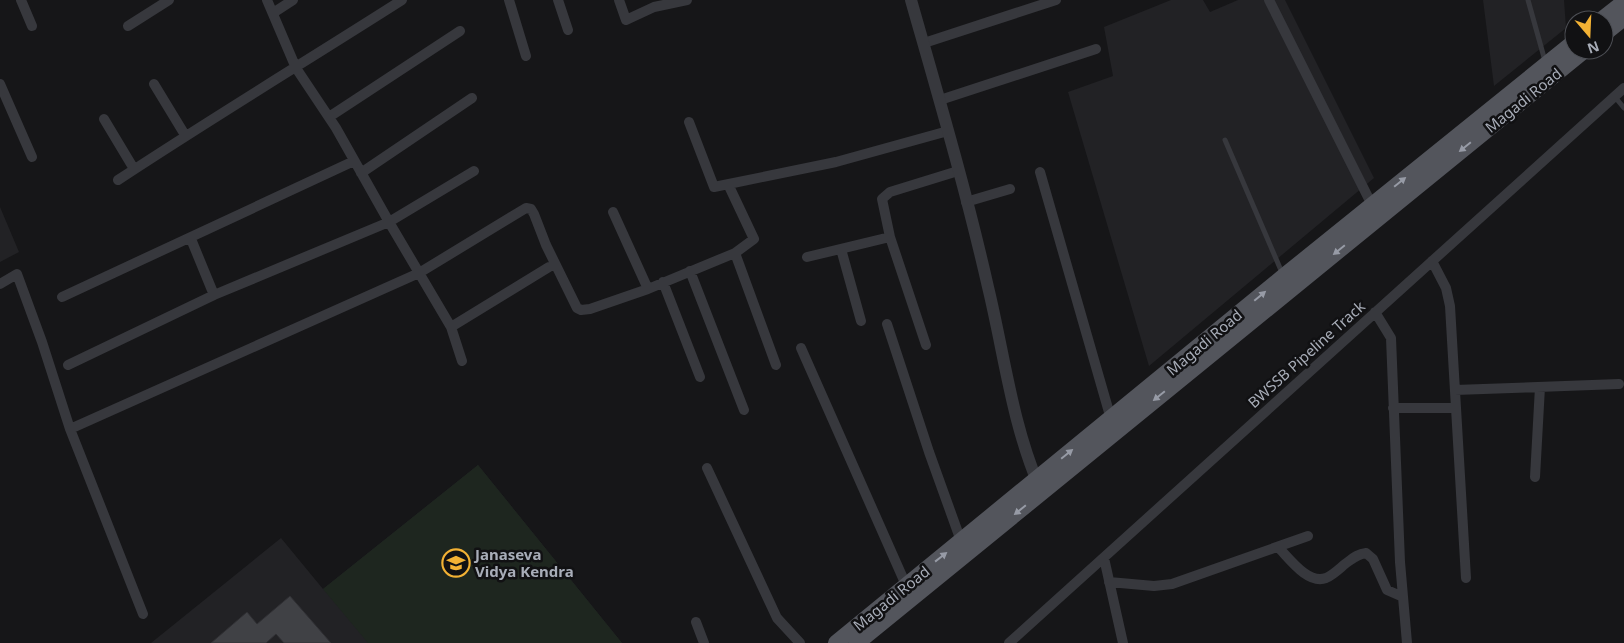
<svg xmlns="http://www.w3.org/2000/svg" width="1624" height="643" font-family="'Noto Sans',sans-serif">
	<rect width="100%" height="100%" fill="#161618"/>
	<path fill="#222225" d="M1171,0H1203L1210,12L1238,0H1285L1374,178L1149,366L1068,92L1113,76L1104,27Z
		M1483,0H1564L1566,28L1494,86Z
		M0,207L19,252L0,262Z
		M478,465L622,643H151L281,538L323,589Z"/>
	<path fill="#1e261f" d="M478,465L622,643H368L323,589Z"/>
	<path fill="#404145" stroke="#303034" d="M290,596L331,643H284L276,634L266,643H211L247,612L257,624Z"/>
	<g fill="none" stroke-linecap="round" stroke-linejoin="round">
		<path stroke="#37383d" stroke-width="5" d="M1528,0L1545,61
			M1615,97L1624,108
			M1225,140L1283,275"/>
		<path stroke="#37383d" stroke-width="10" d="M21,0L32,26
			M267,0L296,68L336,128L389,222L451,327L462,361
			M509,0L526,56
			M558,0L568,30
			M619,0L626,20L654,7L687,0
			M1269,0L1372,205
			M273,13L293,0
			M128,26L169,0
			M924,43L1056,0
			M0,84L32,157
			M154,84L185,135
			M940,100L1096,49
			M329,117L460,31
			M104,119L134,169
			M689,122L714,187L836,162L948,131
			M1040,172L1111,419
			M361,173L472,98
			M118,180C212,118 308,60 402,0
			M966,202L1010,189
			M613,212L648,289
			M890,237L926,345
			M191,239L214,295
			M841,249L861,321
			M735,253L776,365
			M807,257L890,237L882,199L890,192L958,171
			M1432,261L1446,288L1450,306L1466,578
			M690,271L744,410
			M663,282L700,377
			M0,284L17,274L42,342L70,429L143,614
			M62,297L354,161
			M1375,312L1391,338L1400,562L1407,643
			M887,324L929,452L961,541
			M451,327L549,267
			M801,348L906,585
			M68,365L214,295L389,222L474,171
			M1455,390L1619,384
			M1393,408H1456
			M70,429L419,273L526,208L531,209L534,214L546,245L577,308L581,310L590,309L648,289L735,253L754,239L728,184
			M707,468L777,618L800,643
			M1535,477L1540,387
			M1278,547C1289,558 1308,585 1326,578C1333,575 1339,569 1345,564C1352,559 1357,554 1366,553L1373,559L1387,590L1403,597
			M1104,558L1123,643
			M1109,582L1154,586L1172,584L1308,536
			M696,622L704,643
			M1009,643L1624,88"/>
		<path stroke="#37383d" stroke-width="12" d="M911,0C938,95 966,190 988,287C1004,353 1012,423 1039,486"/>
		<path stroke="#53555c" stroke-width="16" d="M1601,20L1624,2
			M1604,34L1624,18
			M836,643L1284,276L1574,42
			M857,643L1585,50"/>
	</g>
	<defs><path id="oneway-solid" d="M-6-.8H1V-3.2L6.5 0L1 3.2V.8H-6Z" transform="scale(1.25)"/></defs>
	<g fill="#979ba6">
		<use href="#oneway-solid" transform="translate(1465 147) rotate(141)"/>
		<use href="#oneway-solid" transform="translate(1400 182) rotate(-39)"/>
		<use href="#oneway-solid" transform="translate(1339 250) rotate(141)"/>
		<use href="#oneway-solid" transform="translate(1260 296) rotate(-40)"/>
		<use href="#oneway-solid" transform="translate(1159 396) rotate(141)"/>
		<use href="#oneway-solid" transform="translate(1067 454) rotate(-39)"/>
		<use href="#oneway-solid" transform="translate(1020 510) rotate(141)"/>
		<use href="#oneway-solid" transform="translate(941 557) rotate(-38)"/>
	</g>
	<defs>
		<g id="school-ring" transform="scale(1.4375)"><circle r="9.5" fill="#111113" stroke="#f2b134" stroke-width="1.5"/><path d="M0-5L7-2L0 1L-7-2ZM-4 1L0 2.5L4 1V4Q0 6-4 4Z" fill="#f2b134"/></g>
	</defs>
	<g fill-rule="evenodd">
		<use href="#school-ring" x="456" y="563"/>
	</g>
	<g text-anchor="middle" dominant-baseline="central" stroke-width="5" stroke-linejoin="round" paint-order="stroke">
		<g font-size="15" fill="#a8adb8" stroke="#111113">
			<text transform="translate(1523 100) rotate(-39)">Magadi Road</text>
			<text transform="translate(1204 342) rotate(-40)">Magadi Road</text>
			<text transform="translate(1306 354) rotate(-42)">BWSSB Pipeline Track</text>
			<text transform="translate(891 598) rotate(-39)">Magadi Road</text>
		</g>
		<g font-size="15" font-weight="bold" fill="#a8adb8" stroke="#111113" text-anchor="start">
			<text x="475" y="554">Janaseva<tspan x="475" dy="17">Vidya Kendra</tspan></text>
		</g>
	</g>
	<g transform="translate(1589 35) rotate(161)"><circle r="24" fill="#111113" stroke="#4d4f55"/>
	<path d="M0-4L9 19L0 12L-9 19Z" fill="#f2b134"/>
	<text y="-8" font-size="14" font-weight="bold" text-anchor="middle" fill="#a8adb8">N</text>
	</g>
</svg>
